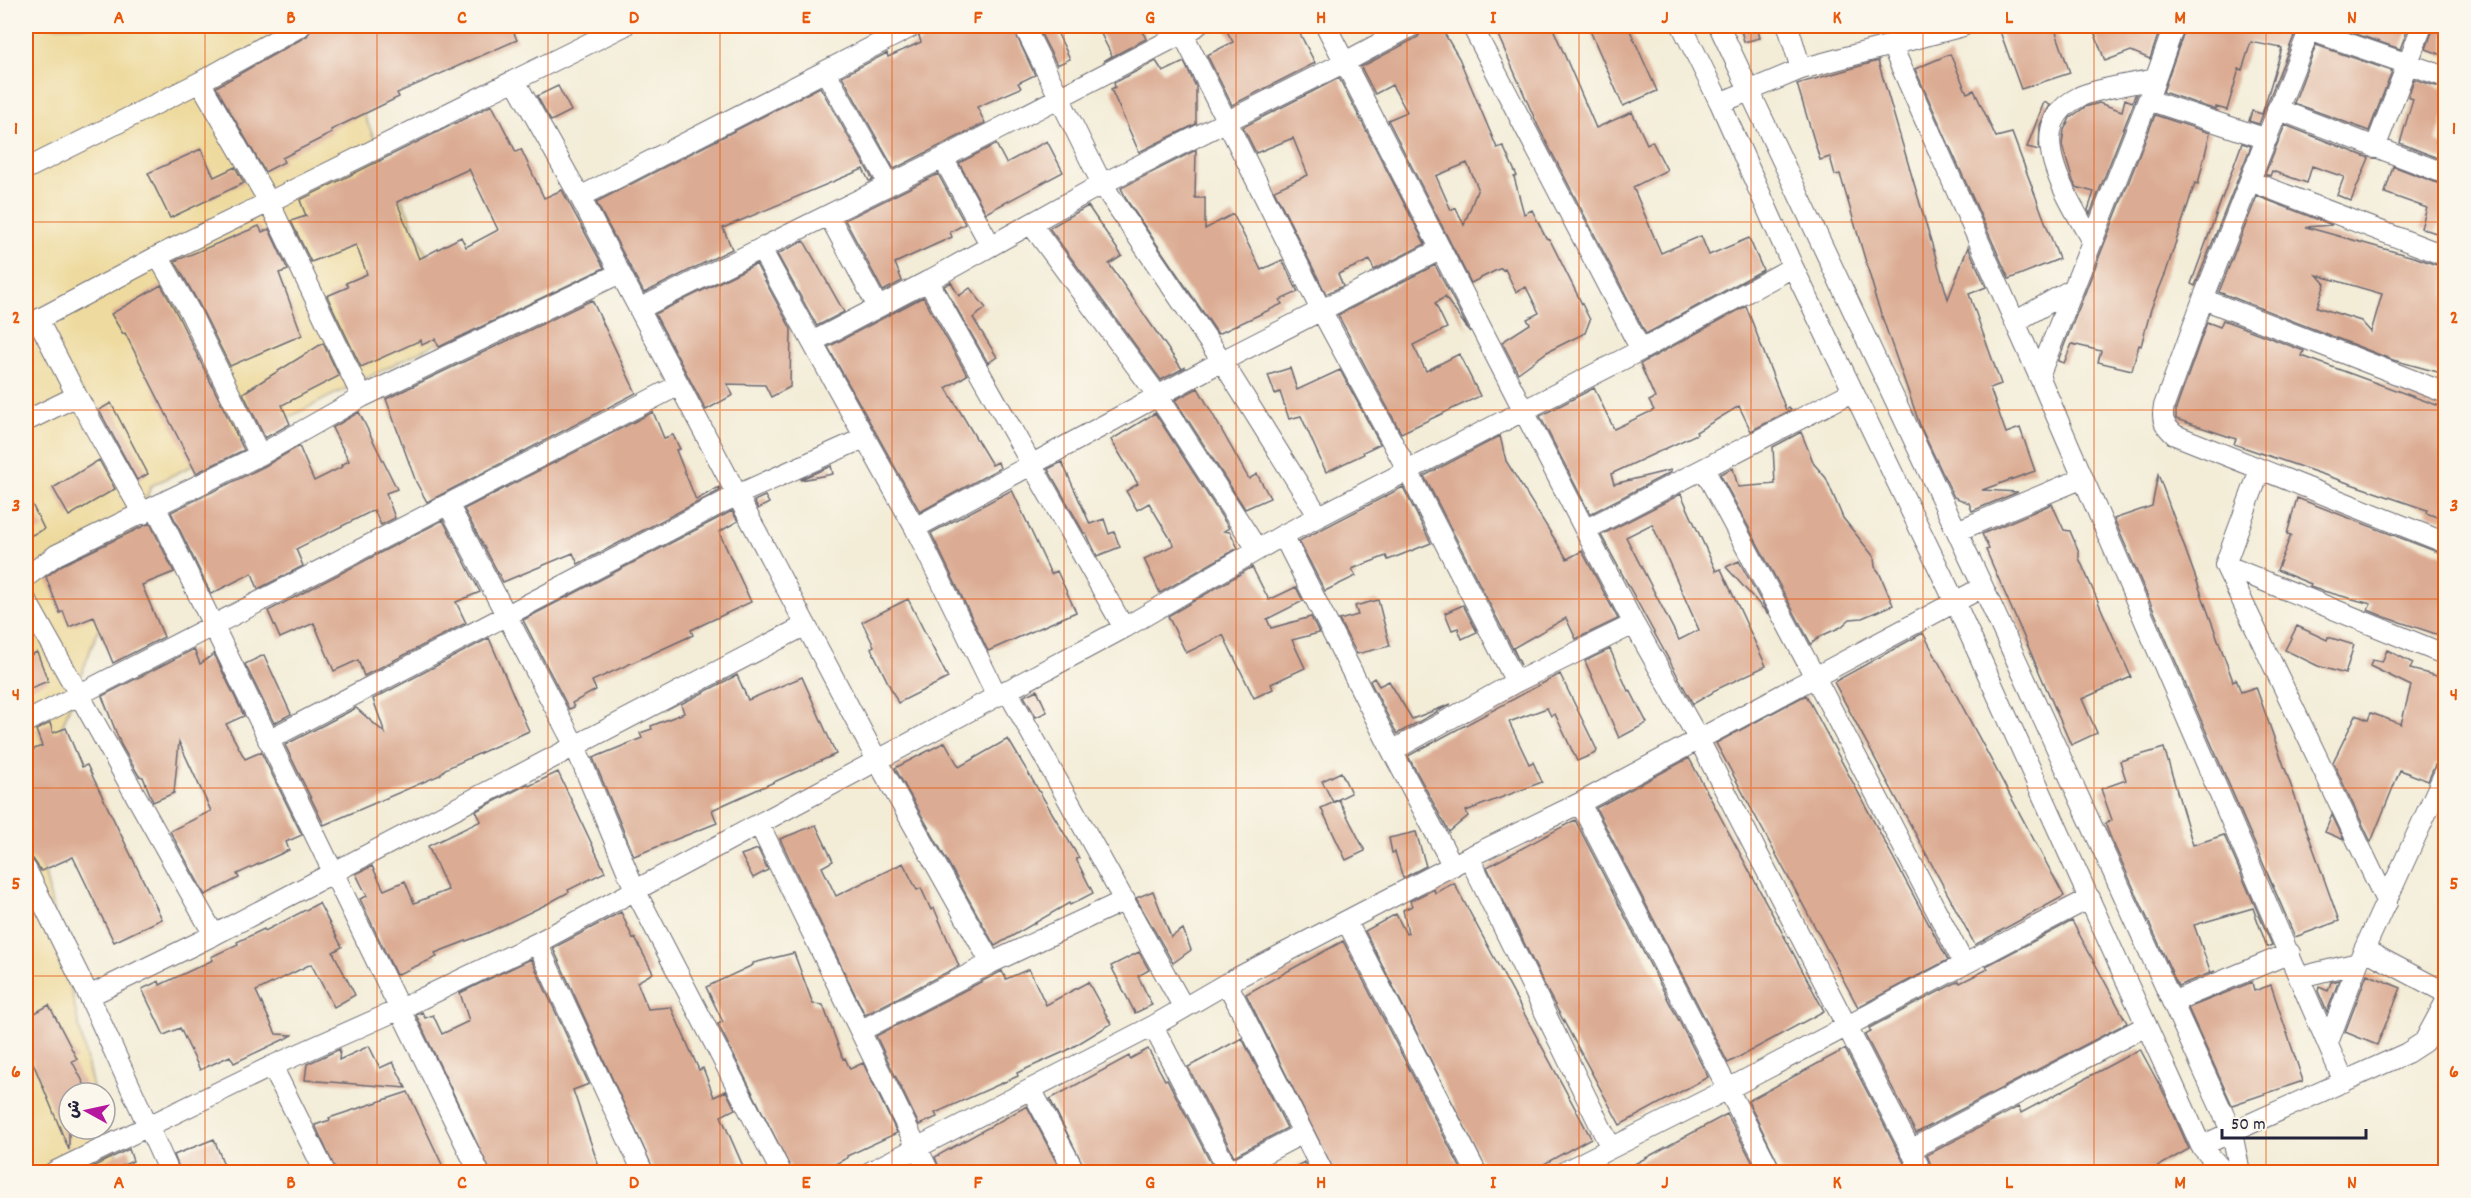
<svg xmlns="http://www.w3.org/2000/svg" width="2471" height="1198" font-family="Dekko,'Playpen Sans Arabic',sans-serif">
	<rect width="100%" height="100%" fill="#fbf7ec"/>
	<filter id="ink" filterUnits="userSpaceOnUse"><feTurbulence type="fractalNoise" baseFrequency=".0167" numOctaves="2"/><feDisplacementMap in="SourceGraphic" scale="12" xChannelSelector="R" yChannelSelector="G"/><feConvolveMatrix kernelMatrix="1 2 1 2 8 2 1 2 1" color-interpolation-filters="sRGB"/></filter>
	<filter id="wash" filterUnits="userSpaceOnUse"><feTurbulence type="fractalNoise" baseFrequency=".008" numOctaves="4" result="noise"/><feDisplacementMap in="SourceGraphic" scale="24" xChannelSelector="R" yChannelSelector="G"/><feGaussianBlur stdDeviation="1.35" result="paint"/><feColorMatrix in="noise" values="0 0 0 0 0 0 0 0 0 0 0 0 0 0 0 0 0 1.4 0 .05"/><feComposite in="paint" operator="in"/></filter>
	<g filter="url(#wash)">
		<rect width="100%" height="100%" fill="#f3edd8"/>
		<path fill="#eeda9e" stroke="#887e6c" stroke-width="1.5" d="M26,26H324L461,331L151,486L31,811L94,1093H69V1129H105V1122L123,1172H26Z"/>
		<g id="blocks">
			<path fill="#dbab93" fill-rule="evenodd" d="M313,26H511L517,40L397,93L399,97L331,130L332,133L282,158L284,162L265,172L216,87L307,36Z
				M925,26H1012L1035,75L1018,83L1021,88L977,107L985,123L894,169L842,76L887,53L888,57L921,42L919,36Z
				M1037,26H1054L1070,59L1057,65Z
				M1097,26H1140L1146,39L1104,61L1112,56Z
				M1224,26H1296L1315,63L1232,105L1207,55L1233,42Z
				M1424,26H1440L1459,58L1497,148L1503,146L1517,176L1514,177L1524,214L1532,210L1546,238L1550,240L1590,320L1585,333L1547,352L1518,373L1502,342L1530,324L1527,319L1539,313L1526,287L1516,292L1505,269L1503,270L1501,268L1471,283L1388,120L1407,112L1392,85L1375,94L1361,67L1418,37ZM1467,163L1478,188L1464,225L1456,208L1451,210L1436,176Z
				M1494,26H1552L1596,128L1632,112L1647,144L1652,141L1667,170L1633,187L1661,253L1701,236L1709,255L1749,238L1763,270L1646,334L1538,126Z
				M1588,26H1628L1657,91L1623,106Z
				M1740,26H1757L1760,38L1744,42Z
				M1998,26H2054L2070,73L2021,89Z
				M2092,26H2161L2150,59L2131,51L2105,61Z
				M2186,26H2298L2259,124L2249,121L2252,111L2262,114L2282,48L2251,42L2242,70L2239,69L2227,110L2216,107V110L2163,92Z
				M2333,26H2409L2400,49Z
				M2434,26H2445V56L2426,49Z
				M2316,45L2392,71L2369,131L2294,103Z
				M1950,54L1967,93L1974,90L1996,137L2012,133L2059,259L2009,279L1915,69Z
				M1156,61L1163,72L1184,62L1196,87V124L1139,152L1111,89L1115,87L1114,83Z
				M1878,61L1948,299L1968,247L1986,287L1969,294L2001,384L1990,388L2006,433L2020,428L2035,471L1982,490L2018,492L1972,511L1969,503L1954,497L1921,428L1874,294L1875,293L1840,174L1835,175L1830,157L1820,160L1797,84Z
				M1339,78L1425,244L1374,270L1370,260L1338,274L1343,286L1326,294L1274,190L1308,175L1293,138L1256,153L1243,127Z
				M2414,79L2445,89V112L2436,142L2445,147V161L2400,143L2413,99L2408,97Z
				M558,86L571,111L551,121L537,96Z
				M820,87L873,180L869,181L863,169L723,228L732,249L644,293L596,202Z
				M2135,95H2137L2090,214L2088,210L2094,192L2076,187L2073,181L2062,145L2064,130L2070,118L2085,107L2099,103L2122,111L2125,99L2132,102Z
				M2044,102L2050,105L2040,125L2039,150L2027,147Z
				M492,105L516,152L521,149L544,198L562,190L604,268L439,347L435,339L422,345L421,340L361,367L327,296L348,287L346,283L367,274L356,245L311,262L291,221L306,216L300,200ZM469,169L498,230L466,247L461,237L419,259L397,202Z
				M2155,115L2210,133L2198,184L2195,183L2166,272L2151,309L2141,346L2139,345L2132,370L2098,362L2101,351L2072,344L2064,363L2058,361Z
				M2285,125L2369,158L2351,201L2337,195L2344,177L2312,166L2307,183L2272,171L2270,176L2265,174Z
				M1047,141L1063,172L986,213L959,163L996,144L1006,163Z
				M2242,143L2251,146L2195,286L2191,284Z
				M201,149L214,177L235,167L244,183L170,218L148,173Z
				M1196,150L1195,198H1205V229L1233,214L1261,270L1282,260L1298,292L1280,300L1282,304L1218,334L1128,202L1121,188Z
				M2393,166L2445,186V213L2443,212L2436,233L2421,228L2427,208L2385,193Z
				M938,174L965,224L950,232L952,237L895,263L902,281L883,291L845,220Z
				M2257,196L2332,225L2306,227L2417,258L2445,268V374L2393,360L2219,292ZM2317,275L2382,294L2371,332L2361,321L2317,307L2325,284Z
				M1088,206L1122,256L1109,264L1182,369L1186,367L1161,380L1049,228Z
				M259,226L262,232L269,229L288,270L279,273L302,335L230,366L199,304L175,261Z
				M804,241L844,312L817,326L777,254Z
				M756,264L791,329L790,387L771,397L765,385L727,384L733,395L706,410L655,314Z
				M1435,265L1470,332L1445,297L1435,303L1447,328L1413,345L1426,371L1459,354L1480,396L1401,433L1338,315Z
				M951,282L959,296L970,288L986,308L973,318L997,357L988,363L944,286Z
				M161,285L178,316L244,450L196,473L125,333L123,334L111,314Z
				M923,297L967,375L946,388L992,465L998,462L1000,468L920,512L828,347Z
				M592,300L636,393L427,502L416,482L386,399Z
				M1746,306L1786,410L1789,408L1791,410L1751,431L1739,406L1696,432L1697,434L1611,474L1614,484L1671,470V472L1590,514L1540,416L1594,388L1614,429L1654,410L1649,401L1655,398L1640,364Z
				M2223,320L2304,351L2302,356L2445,408V520L2426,513L2427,510L2234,444L2236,439L2176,419V409L2207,322L2220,327Z
				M323,343L339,376L282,405L290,424L265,438L243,393Z
				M1290,368L1297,390L1340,370L1380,444L1363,452L1364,454L1326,472L1301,416L1289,419L1280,392L1275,394L1268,375Z
				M1198,388L1249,479L1257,474L1270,498L1245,509L1175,400Z
				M111,403L148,474L137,480L99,410Z
				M359,412L397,489L386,493L395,518L381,525L374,510L296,549L303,566L258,589L252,573L211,594L171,512L265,466L299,446L314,481L342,467L341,465L349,461L332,428Z
				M653,412L664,438L673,435L680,449L676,450L696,500L719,487L721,490L578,564L573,553L503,582L464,509Z
				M1155,413L1229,528L1224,531L1230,532L1238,548L1160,593L1144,559L1174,545L1149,503L1137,510L1126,491L1138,484L1111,440Z
				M1801,432L1814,464L1826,478L1843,518L1874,557L1875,567L1879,572L1893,605L1862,618L1850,619L1841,627L1821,636L1811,644L1720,474L1733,468L1738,487L1775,484L1773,447Z
				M1500,436L1506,461L1567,559L1582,551L1618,619L1576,639L1566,618L1513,648L1521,665L1424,476Z
				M99,460L115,489L69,516L53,488Z
				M1062,462L1090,524L1104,519L1109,534L1114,532L1120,547L1097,556L1086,533H1084L1048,469Z
				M831,466L833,474L801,480V479Z
				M2158,474L2233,681L2236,679L2241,692L2256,687L2339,921L2295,937L2114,519L2152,506Z
				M1403,487L1431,543L1388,560L1386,556L1352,569L1356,576L1325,591L1299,541Z
				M1012,490L1051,574L1057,571L1076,612L988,651L931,533Z
				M26,492L44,529L26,538Z
				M1681,494L1716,571L1721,569L1766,666L1713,691L1712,693L1693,704L1601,535ZM1652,524L1699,630L1679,640L1626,537Z
				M765,496L769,503L758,509L754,501Z
				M2297,498L2445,555V637L2385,617L2368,610L2371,604L2316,589L2310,587L2311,584L2277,570L2291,535L2287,534Z
				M2052,504L2064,530L2070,531L2079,552V558L2131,677L2082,699L2097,733L2071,745L1986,550L1989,549L1982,534Z
				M732,511L738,521L719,532L751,602L691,630L693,635L592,681L596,690L572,703L574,707L569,709L523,620Z
				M443,520L480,592L456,602L466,623L364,676L358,660L334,671L314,623L280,638L268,611Z
				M150,523L174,572L142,585L164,637L113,663L94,617L69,627L63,611L60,613L46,577L62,565Z
				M1739,561L1768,614L1726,567Z
				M1252,567L1269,600L1296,587L1303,601L1267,619L1271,628L1311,617L1319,633L1292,640L1305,668L1271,684L1273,689L1254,698L1223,635L1186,653L1168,616Z
				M908,599L948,678L898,703L871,648L874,646L862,622Z
				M1378,600L1390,646L1357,654L1339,620L1358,615L1355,606Z
				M1463,605L1477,632L1462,639L1458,628L1452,630L1445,613Z
				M2297,626L2327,640L2328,637L2354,645L2345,674L2318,666L2285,650Z
				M1923,633L2064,896L1975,945L1834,682Z
				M489,638L529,731L445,769L440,775L324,825L285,745L356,708L385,733L373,699Z
				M194,649L200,664L214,654L244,716L226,724L245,759L261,752L302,835L286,842L289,850L237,874L239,878L205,895L170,831L211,811L179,742L174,793L153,802L143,777L139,776L121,745L102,696Z
				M1610,649L1628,691L1630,690L1647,723L1619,738L1585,661Z
				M2387,650L2413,663L2410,669L2445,678V758L2435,765L2428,781L2400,770L2371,842L2333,762L2356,715L2368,720L2371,713L2401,724L2411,686L2370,666L2372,660L2382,662Z
				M37,652L48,681L26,690V657Z
				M264,655L291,714L274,723L245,664Z
				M1560,674L1597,750L1596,753L1577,761L1555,714L1551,716L1547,708L1509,722L1529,764L1533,762L1542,782L1466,811L1468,816L1449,832L1408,756Z
				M737,675L748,700L802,677L836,754L712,810L717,823L634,856L593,758L642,738L640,733L652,729L651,726L684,713L681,704Z
				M1374,678L1379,686L1389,681L1412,719L1451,704L1397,734L1370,681Z
				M1037,690L1047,712L1036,717L1024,696Z
				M1806,695L1948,960L1858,1007L1716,743Z
				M50,723L53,733L66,728L82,767L87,765L162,919L114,942L73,857L41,871L33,859L26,857V752L42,746L36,730Z
				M1008,739L1079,858L1076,859L1093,893L1070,905L1069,903L995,946L895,768L945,742L959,767Z
				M2164,748L2193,845L2224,835L2272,945L2267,947L2253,908L2194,925L2211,973L2215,971L2178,986L2110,836L2105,823L2112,820L2101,789L2126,780L2120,761Z
				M1689,758L1824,1011L1728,1063L1596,808Z
				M558,772L605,872L568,890L569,892L547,904L487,933L435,953L437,957L396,975L360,899L367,896L356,874L372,866L384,890L405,881L414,903L448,890L428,846L481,821L476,811L528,784L529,786Z
				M1341,772L1351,793L1333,802L1322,781Z
				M1339,800L1365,851L1346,860L1321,808Z
				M2332,815L2344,840L2325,832Z
				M1575,820L1708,1077L1620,1125L1549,994L1487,867Z
				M816,825L833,861L822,867L836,896L903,863L917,890L921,888L931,910L934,908L959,966L865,1015L780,839Z
				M1416,832L1426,866L1403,878L1395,852L1392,853L1389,838Z
				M758,849L768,870L753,878L741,855Z
				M1454,883L1591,1138L1528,1173H1488L1365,931L1396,914L1406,934L1408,933L1403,910L1412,906L1410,901L1434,889L1435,893Z
				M1153,891L1171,937L1183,929L1191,950L1173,963L1136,898Z
				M319,903L342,947L333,952L355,995L334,1007L311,964L256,991L276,1034L293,1035L234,1063L230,1056L200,1070L180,1028L164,1035L142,989L159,981L160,985L213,960L211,957L238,944L237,942L264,929L265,931Z
				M621,912L633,939L635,938L653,973L637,982L648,1009L671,1007L699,1070L703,1068L714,1097L726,1091L735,1109L721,1116L746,1173H655L553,948Z
				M2072,921L2127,1023L1916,1133L1866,1037L1865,1035L1871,1032L1869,1028L1959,981L1960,983L1988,969L1986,966Z
				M1343,941L1463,1173H1335L1246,994Z
				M1139,952L1149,970L1138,976L1152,1005L1135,1013L1111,966Z
				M794,953L813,1004L823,1005L843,1059L845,1058L850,1069L863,1063L897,1133L847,1156V1158L818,1173H793L718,1024L723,1022L706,987L753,965V963Z
				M531,959L589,1084L573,1090L601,1173H491L416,1015L422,1012L425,1018L433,1015L442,1034L469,1021L460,993Z
				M1029,969L1046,1005L1088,982L1111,1024L1066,1051L1017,1073L1018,1076L935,1113L937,1117L919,1125L876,1036L1002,971L1006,979Z
				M2367,974L2401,988L2377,1045L2345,1032Z
				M2339,980L2327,1012L2318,991L2319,987L2328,991L2331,982Z
				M2252,982L2254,991L2271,985L2303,1081L2232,1105L2188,1008Z
				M49,1005L77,1059L72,1061L89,1093H69V1150L31,1058L26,1060V1018Z
				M1242,1038L1287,1128L1234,1156L1188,1067Z
				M369,1046L380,1068L393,1062L406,1088L305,1080L307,1064L340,1049L339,1060Z
				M1148,1049L1165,1080L1167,1079L1216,1173H1087L1050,1099L1129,1056L1130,1059Z
				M1845,1049L1905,1165L1891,1173H1783L1748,1101Z
				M2140,1049L2167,1099L2189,1149L2147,1173H1934L1927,1155L2018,1107L2021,1113Z
				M408,1092L446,1173H337L315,1125L330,1120L329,1118Z
				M1027,1106L1062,1173H941L935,1157Z
				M1727,1114L1758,1173H1618Z
				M214,1139L227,1173H181L174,1155Z
				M129,1149L133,1161L106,1173H80Z
				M1304,1162L1310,1173H1284Z"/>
		</g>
	</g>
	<g filter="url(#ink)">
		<use href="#blocks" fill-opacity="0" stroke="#6b6972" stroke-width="1.5"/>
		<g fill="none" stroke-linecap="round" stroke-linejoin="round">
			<g stroke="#6b6972" stroke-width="22">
				<path id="minor" d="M301,26L200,82L269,202L624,26
					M1024,26L1102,184L1222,361L1319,517
					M1179,26L1321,310L1408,471L1516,682
					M1326,26L1585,530L1634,624L1698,738L1922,1172
					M1472,26L1641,350
					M1682,26L1720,103L1793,267L1955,602L2201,1146L2224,1172
					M1719,26L1983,587L2232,1133L2240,1172
					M1788,26L1801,69
					M2311,26L2203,299L2164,406C2161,420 2164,425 2175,435L2446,543
					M2309,30L2446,77
					M1891,44L2039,376L2344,1082
					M825,71L889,184
					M515,81L580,197L877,760L991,963
					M2148,100L2267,139
					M1720,103L1801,69L1963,26
					M2277,109L2446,174
					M2375,148L2422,26
					M943,158L991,246
					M26,169L200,82
					M2250,181L2446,256
					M580,197L913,26
					M829,216L878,307
					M1031,224L1158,396L1257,549
					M2092,242C2071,201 2017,128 2079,97C2094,89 2137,83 2155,79
					M761,249L812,342
					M158,256L189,310L260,455
					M928,281L1124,628
					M2203,299L2446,393
					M639,309L943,158L1197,26
					M38,320L77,396L143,514
					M2015,322L2074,288
					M26,326L158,256L269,202L362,397
					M2039,376L2148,100L2174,26
					M26,421L77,396
					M1704,469L1815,677L1964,964
					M2260,470L2225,565L2387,903
					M448,504L575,746L635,890L781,1172
					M156,508L479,1172
					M915,528L1222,361L1441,249
					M1585,530L1852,392
					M1957,531L2083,478
					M1283,535L1392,751L1453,866
					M2225,565L2446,655
					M26,577L56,555L260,455L362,397L620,273
					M26,600L214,935
					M1007,690L1184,1008
					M997,696L915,528L812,342L928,281L1102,184L1345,62L1412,26
					M26,722L679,385
					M268,740L737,495L864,438
					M1392,751L1516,682L1634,624
					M1580,803L1771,1172
					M759,824L929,1172
					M1469,857L1611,1148
					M26,869L89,996L169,1172
					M1347,922L1476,1172
					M537,943L643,1172
					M2365,950L2446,993
					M2300,977L2358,963
					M1227,983L1323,1172
					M89,996L214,935L806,625
					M2172,1002L2290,953
					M1153,1026L1229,1172
					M860,1031L991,963L1125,900
					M2328,1043L2358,963L2446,770
					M272,1066L325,1172
					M1031,1089L1075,1172
					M2201,1146L2407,1053L2424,1042L2446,1001
					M1910,1150L2146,1026
					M54,1172L272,1066L400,1009L537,943L1124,628L1283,535L1641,350L1793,267
					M870,1172L1153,1026L1227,983L1469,857L1580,803L1983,587
					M1229,1172L1303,1133
					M1564,1172L1728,1089L2090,898"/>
			</g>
			<use href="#minor" stroke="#fff" stroke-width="20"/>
		</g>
	</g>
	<path fill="none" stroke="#e8590c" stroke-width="1.5" stroke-opacity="0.55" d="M205,26V1172M377,26V1172M548,26V1172M720,26V1172M892,26V1172M1064,26V1172M1236,26V1172M1407,26V1172M1579,26V1172M1751,26V1172M1923,26V1172M2094,26V1172M2266,26V1172M26,222H2446M26,410H2446M26,599H2446M26,788H2446M26,976H2446"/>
	<rect width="2471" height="1198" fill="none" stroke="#fbf7ec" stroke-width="66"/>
	<g transform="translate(87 1111) rotate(278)"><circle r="28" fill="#fbf7ec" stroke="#a4a2a5" stroke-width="1.5"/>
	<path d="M0-4.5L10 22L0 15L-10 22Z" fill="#b5179e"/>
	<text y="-9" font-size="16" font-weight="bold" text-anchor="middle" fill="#22223b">ش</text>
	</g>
	<path d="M2222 1129v9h144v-9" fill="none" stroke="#22223b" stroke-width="3"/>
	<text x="2231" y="1129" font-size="18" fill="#22223b" stroke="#fbf7ec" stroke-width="4.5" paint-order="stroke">50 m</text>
	<rect x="33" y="33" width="2405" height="1132" fill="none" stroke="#e8590c" stroke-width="2"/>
	<g font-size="20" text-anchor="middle" font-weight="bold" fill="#e8590c">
		<text x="119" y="23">A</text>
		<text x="291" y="23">B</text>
		<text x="462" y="23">C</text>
		<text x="634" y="23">D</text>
		<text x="806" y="23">E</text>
		<text x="978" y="23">F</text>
		<text x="1150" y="23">G</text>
		<text x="1321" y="23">H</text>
		<text x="1493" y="23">I</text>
		<text x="1665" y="23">J</text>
		<text x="1837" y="23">K</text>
		<text x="2009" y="23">L</text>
		<text x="2180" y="23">M</text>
		<text x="2352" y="23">N</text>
		<text x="16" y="134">1</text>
		<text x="2454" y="134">1</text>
		<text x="16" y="323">2</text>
		<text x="2454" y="323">2</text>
		<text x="16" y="511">3</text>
		<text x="2454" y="511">3</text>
		<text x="16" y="700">4</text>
		<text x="2454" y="700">4</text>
		<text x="16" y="889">5</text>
		<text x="2454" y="889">5</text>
		<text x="16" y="1077">6</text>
		<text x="2454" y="1077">6</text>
		<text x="119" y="1188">A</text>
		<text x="291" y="1188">B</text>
		<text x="462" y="1188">C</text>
		<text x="634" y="1188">D</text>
		<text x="806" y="1188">E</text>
		<text x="978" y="1188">F</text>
		<text x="1150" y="1188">G</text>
		<text x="1321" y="1188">H</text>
		<text x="1493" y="1188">I</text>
		<text x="1665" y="1188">J</text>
		<text x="1837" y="1188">K</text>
		<text x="2009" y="1188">L</text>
		<text x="2180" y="1188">M</text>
		<text x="2352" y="1188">N</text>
	</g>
</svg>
